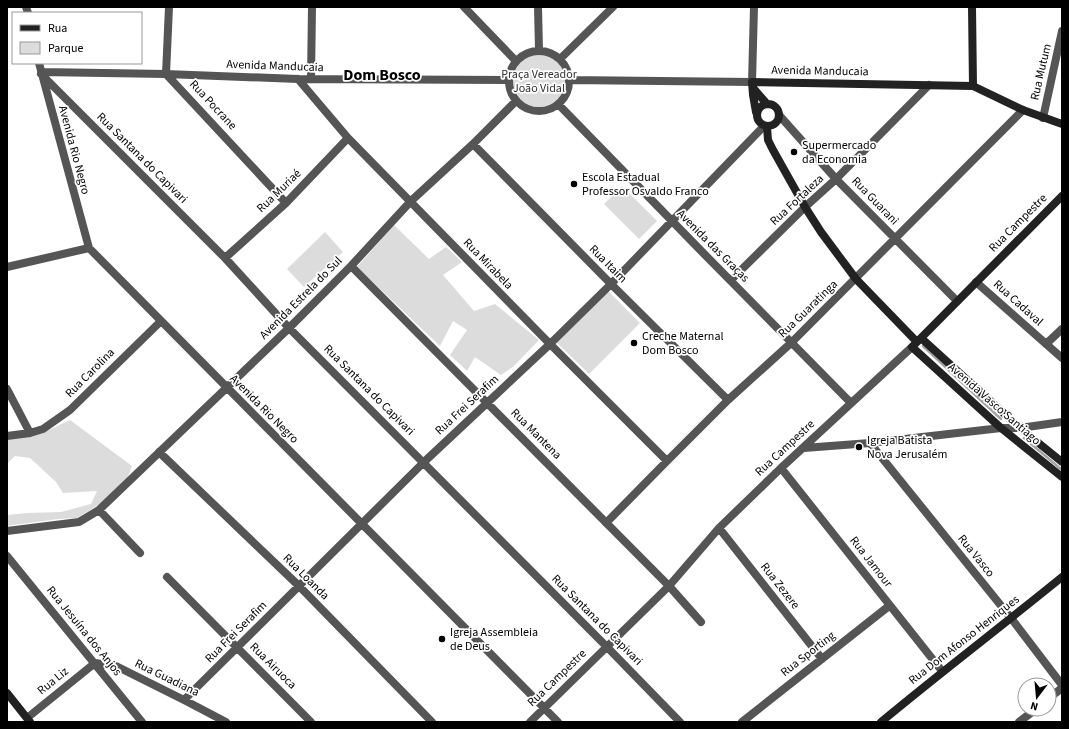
<svg xmlns="http://www.w3.org/2000/svg" width="1069" height="729" font-family="'Source Sans 3',sans-serif">
	<rect width="100%" height="100%" fill="#fff"/>
	<path fill="#dcdcdc" d="M513 81a26 26 0 1 1 52 0a26 26 0 1 1-52 0Z
		M622,186L657,221L639,239L604,204Z
		M394,225L429,259L446,247L462,262L443,275L474,311L495,304L539,340L514,366L501,375L475,357L467,371L450,355L467,330L453,321L440,346L357,267Z
		M325,232L343,252L304,287L287,269Z
		M608,291L640,323L589,374L556,342Z
		M70,420L132,466L127,479L103,502L77,518L58,519L7,526V515L27,513L61,512L91,504L97,491L63,493L56,482L30,458L15,456L7,464V440L47,431Z"/>
	<g fill="none" stroke-linecap="round" stroke-linejoin="round">
		<path stroke="#a3a3a3" stroke-width="2.5" d="M923,346L1001,419
			M1024,438L1062,470"/>
		<path stroke="#555" stroke-width="8" d="M26,7L28,13
			M169,7L166,74L286,203
			M464,7L515,60
			M538,7L539,50
			M509 81a30 30 0 1 1 60 0a30 30 0 1 1-60 0Z
			M560,59L613,7
			M39,63L89,248L558,722
			M41,72L166,74L298,79L508,80
			M41,74L225,258L289,328L607,647L680,722
			M298,79L348,138L550,344L667,461
			M311,79L312,7
			M569,80L752,82L754,7
			M558,104C655,204 753,304 851,403
			M779,115L836,179L957,301
			M1043,118L1062,31
			M473,144L611,284L728,400
			M225,258L286,203L348,138
			M351,266L669,586L701,622
			M7,267L89,248
			M731,280L805,207L836,179L929,85
			M976,282L1062,358
			M1046,344L1062,329
			M7,389L30,433
			M7,436L30,433L43,429L70,410L161,321
			M870,443L1011,618L1062,685
			M804,448L870,443L1001,428H1020L1062,422
			M159,452L299,586L432,722
			M781,468L942,671
			M99,510L140,553
			M606,523L667,461L728,400L791,343L1023,110
			M719,528L822,659
			M7,531L79,522L99,510L289,328L351,266L411,201L473,144L516,101
			M7,556L142,722
			M167,577L311,722
			M1049,698L1062,688
			M184,700L424,462L550,344L611,284L764,126
			M27,718L95,663L116,666L184,700L226,722
			M530,722L669,586L719,528L781,468L912,347
			M742,722L889,606
			M1019,722L1036,709"/>
		<path stroke="#222" stroke-width="8" d="M972,7L973,86
			M753,88L767,104
			M757 115a11 11 0 1 1 22 0a11 11 0 1 1-22 0Z
			M756,112L753,95L752,82L973,86L1023,110L1062,124
			M767,127L768,140L773,150L805,207L821,232L856,279L917,342
			M1062,196L912,347L1001,428L1062,477
			M921,338L1020,428L1062,462
			M7,693L30,722
			M881,722C941,672 1002,626 1062,577"/>
	</g>
	<g fill="#000" stroke="#fff" stroke-width="1.5">
		<circle cx="794" cy="152" r="4"/>
		<circle cx="574" cy="184" r="4"/>
		<circle cx="634" cy="343" r="4"/>
		<circle cx="859" cy="447" r="4"/>
		<circle cx="442" cy="639" r="4"/>
	</g>
	<g text-anchor="middle" dominant-baseline="central" stroke-width="3.5" stroke-linejoin="round" paint-order="stroke">
		<g font-size="12" fill="#000" stroke="#fff">
			<text transform="translate(275 66) rotate(2)">Avenida Manducaia</text>
			<text transform="translate(820 71) rotate(1)">Avenida Manducaia</text>
			<text transform="translate(1041 72) rotate(-77)">Rua Mutum</text>
			<text transform="translate(213 105) rotate(47)">Rua Pocrane</text>
			<text transform="translate(74 150) rotate(75)">Avenida Rio Negro</text>
			<text transform="translate(142 158) rotate(45)">Rua Santana do Capivari</text>
			<text transform="translate(279 191) rotate(-44)">Rua Muriaé</text>
			<text transform="translate(797 200) rotate(-43)">Rua Fortaleza</text>
			<text transform="translate(875 201) rotate(46)">Rua Guarani</text>
			<text transform="translate(1018 223) rotate(-45)">Rua Campestre</text>
			<text transform="translate(713 246) rotate(45)">Avenida das Graças</text>
			<text transform="translate(488 264) rotate(46)">Rua Mirabela</text>
			<text transform="translate(608 264) rotate(45)">Rua Itaim</text>
			<text transform="translate(301 298) rotate(-45)">Avenida Estrela do Sul</text>
			<text transform="translate(1018 303) rotate(42)">Rua Cadaval</text>
			<text transform="translate(808 309) rotate(-44)">Rua Guaratinga</text>
			<text transform="translate(90 373) rotate(-45)">Rua Carolina</text>
			<text transform="translate(369 390) rotate(45)">Rua Santana do Capivari</text>
			<text transform="translate(994 404) rotate(41)">Avenida Vasco Santiago</text>
			<text transform="translate(467 405) rotate(-43)">Rua Frei Serafim</text>
			<text transform="translate(264 409) rotate(45)">Avenida Rio Negro</text>
			<text transform="translate(536 434) rotate(45)">Rua Mantena</text>
			<text transform="translate(785 448) rotate(-43)">Rua Campestre</text>
			<text transform="translate(976 556) rotate(51)">Rua Vasco</text>
			<text transform="translate(871 562) rotate(52)">Rua Jamour</text>
			<text transform="translate(306 577) rotate(45)">Rua Loanda</text>
			<text transform="translate(780 586) rotate(52)">Rua Zezere</text>
			<text transform="translate(597 620) rotate(45)">Rua Santana do Capivari</text>
			<text transform="translate(84 631) rotate(51)">Rua Jesuína dos Anjos</text>
			<text transform="translate(236 632) rotate(-45)">Rua Frei Serafim</text>
			<text transform="translate(964 640) rotate(-38)">Rua Dom Afonso Henriques</text>
			<text transform="translate(808 654) rotate(-38)">Rua Sporting</text>
			<text transform="translate(273 666) rotate(45)">Rua Airuoca</text>
			<text transform="translate(167 678) rotate(26)">Rua Guadiana</text>
			<text transform="translate(557 678) rotate(-44)">Rua Campestre</text>
			<text transform="translate(53 681) rotate(-39)">Rua Liz</text>
		</g>
		<g font-size="12" fill="#333" stroke="#fff">
			<text x="539" y="74">Praça Vereador<tspan x="539" dy="14">João Vidal</tspan></text>
		</g>
		<g font-size="12" fill="#000" stroke="#fff" text-anchor="start">
			<text x="802" y="145">Supermercado<tspan x="802" dy="14">da Economia</tspan></text>
			<text x="582" y="177">Escola Estadual<tspan x="582" dy="14">Professor Osvaldo Franco</tspan></text>
			<text x="642" y="336">Creche Maternal<tspan x="642" dy="14">Dom Bosco</tspan></text>
			<text x="867" y="440">Igreja Batista<tspan x="867" dy="14">Nova Jerusalém</tspan></text>
			<text x="450" y="632">Igreja Assembleia<tspan x="450" dy="14">de Deus</tspan></text>
		</g>
		<g font-size="16" font-weight="bold" fill="#000" stroke="#fff">
			<text x="382" y="75">Dom Bosco</text>
		</g>
	</g>
	<rect width="1069" height="729" fill="none" stroke="#000000" stroke-width="16"/>
	<rect x="12" y="12" width="130" height="52" fill="#ffffff" stroke="#999999"/>
	<rect x="20" y="25" width="20" height="6" fill="#222222" stroke="#999999"/>
	<text x="48" y="32" font-size="12" fill="#000000">Rua</text>
	<rect x="20" y="42" width="20" height="12" fill="#dcdcdc" stroke="#999999"/>
	<text x="48" y="52" font-size="12" fill="#000000">Parque</text>
	<g transform="translate(1037 697) rotate(196)"><circle r="19" fill="#ffffff" stroke="#999999"/>
	<path d="M0-3L7 15L0 10L-7 15Z" fill="#000000"/>
	<text y="-6" font-size="11" font-weight="bold" text-anchor="middle" fill="#000000">N</text>
	</g>
</svg>
